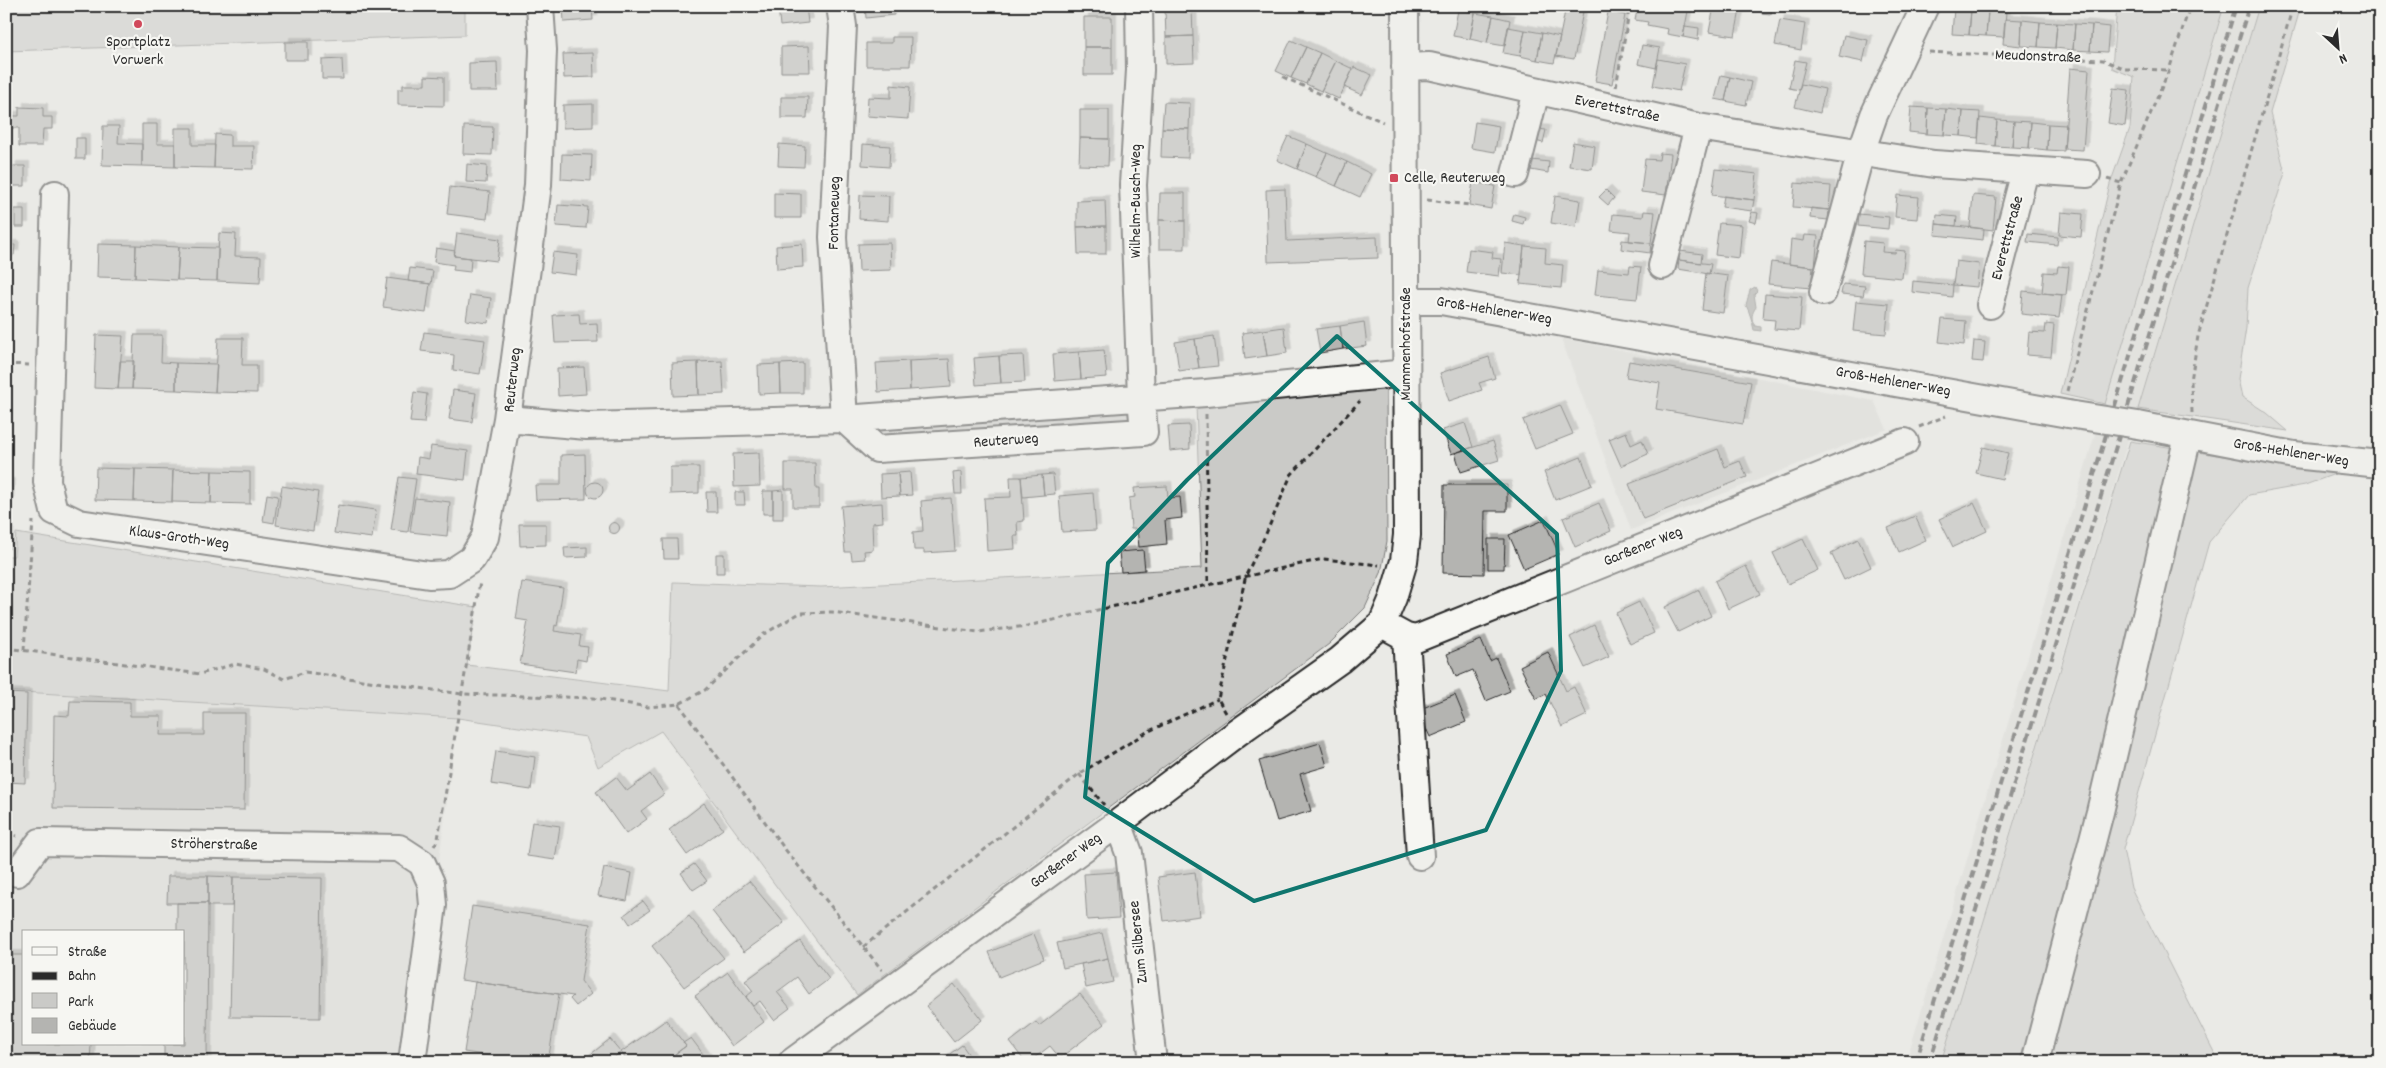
<svg xmlns="http://www.w3.org/2000/svg" width="2386" height="1068" font-family="Dekko,sans-serif">
	<defs>
		<filter id="shadow"><feDropShadow dx="4.5" dy="-4.5" stdDeviation="0" flood-color="#0004"/></filter>
	</defs>
	<rect width="100%" height="100%" fill="#eaeae6"/>
	<filter id="ink" filterUnits="userSpaceOnUse"><feTurbulence type="fractalNoise" baseFrequency=".02" numOctaves="2"/><feDisplacementMap in="SourceGraphic" scale="10" xChannelSelector="R" yChannelSelector="G"/><feConvolveMatrix kernelMatrix="1 2 1 2 8 2 1 2 1" color-interpolation-filters="sRGB"/></filter>
	<g filter="url(#ink)">
		<path fill="#dadad6" fill-rule="evenodd" d="M2224,6H2259L1941,1062H1906Z
			M1561,338L1874,401L1887,429L1631,530Z
			M6,691L458,718L412,1062H6ZM24,932H184V1044H24Z"/>
		<path fill="#cacac7" stroke="#7a7a79" d="M6,6H465V35L6,51Z
			M2117,6H2224L2105,404L2060,394L2110,184L2130,128L2134,77L2112,68Z
			M2259,6H2301L2270,113L2285,173L2248,288L2246,328L2238,379L2242,397L2267,413L2288,431L2138,409Z
			M1386,385L1387,541L1381,573L1365,608L1329,644L857,995L661,731L598,767L586,737L458,718L6,691V556H14L16,533L476,607L467,665L669,691L673,582L821,587L1202,568L1196,405Z
			M1131,408L1133,424L875,442L874,425Z
			M2130,441L2335,474L2305,485L2249,495L2209,542L2123,849L2131,888L2219,1062H1941Z"/>
		<path fill="#a1a19e" stroke="#727270" d="M1755,287L1757,291L1754,294L1756,307C1752,313 1750,318 1755,326L1761,327V331L1754,330C1752,321 1750,313 1746,305L1750,290Z"/>
		<path fill="#b4b4b1" stroke="#2b2b2b" filter="url(#shadow)" d="M563,6H592L593,20L564,22Z
			M778,6H806L808,23L780,26Z
			M865,6H893L894,15L866,18Z
			M1566,6H1584L1574,59L1556,56Z
			M1638,6H1689L1683,37L1667,34L1668,29L1647,25L1648,22L1635,20Z
			M1714,6L1740,10L1735,36L1709,32Z
			M1762,6H1772L1771,14L1761,13Z
			M1954,8L1971,10L1969,35L1952,34Z
			M1192,9L1193,36L1166,37L1165,10Z
			M1458,10L1475,13L1470,39L1453,36Z
			M1971,10L1988,11L1986,36L1969,35Z
			M1988,11L2006,12L2004,37L1986,36Z
			M1608,12L1625,15L1612,84L1595,81Z
			M1475,13L1493,16L1487,43L1470,39Z
			M1493,16L1510,20L1505,46L1487,43Z
			M1084,17H1112V47H1084Z
			M2005,19L2022,20L2021,46L2003,44Z
			M1780,20L1805,24L1801,50L1775,45Z
			M2022,20L2040,22L2038,47L2021,46Z
			M2040,22L2057,23L2055,48L2038,47Z
			M2057,23L2075,24L2073,50L2055,48Z
			M2075,24L2092,25L2090,51L2073,50Z
			M2092,25L2109,27L2107,52L2090,51Z
			M1685,26L1699,28L1698,40L1683,37Z
			M1508,27L1525,30L1520,56L1503,53Z
			M1525,30L1542,33L1537,60L1520,56Z
			M1542,33L1560,37L1554,63L1537,60Z
			M1844,35L1868,40L1863,62L1839,57Z
			M1193,36L1194,63L1166,64V37Z
			M892,37H911L910,66H866V43H892Z
			M1291,40L1306,47L1291,78L1276,71Z
			M285,42H308V60H285Z
			M1642,45L1660,48L1656,68L1638,64Z
			M809,46L810,72H781V47Z
			M1084,47H1112V75H1084Z
			M1306,47L1320,53L1306,84L1291,78Z
			M593,53L594,77L564,78L563,54Z
			M1320,53L1336,61L1321,91L1306,84Z
			M342,59L343,79H322V60Z
			M1658,59L1685,64L1679,91L1653,86Z
			M1795,60L1806,62L1799,90L1789,88Z
			M1336,61L1353,69L1339,99L1321,91Z
			M497,62L498,91H469V63Z
			M1354,67L1372,75L1362,95L1344,87Z
			M2070,68L2089,70L2083,150L2064,149Z
			M1721,75L1730,77L1725,101L1715,99Z
			M425,76L444,77V106L398,105V89H403V85H425Z
			M1730,77L1751,82L1746,105L1725,101Z
			M1801,84L1825,89L1820,113L1795,107Z
			M891,85L910,87L908,119L867,116L868,97L891,98Z
			M2113,88L2129,90L2125,126L2108,123Z
			M781,97H808L807,118H781Z
			M1164,102L1190,103L1189,129L1162,128Z
			M593,104V127L563,128V105Z
			M19,107L43,108V117H52V129H43L42,146H19V128H10V116H19Z
			M1911,107L1928,108L1927,134L1909,132Z
			M1928,108L1946,109L1944,135L1927,134Z
			M1946,109L1963,111L1961,136L1944,135Z
			M1080,110H1109V139L1080,138Z
			M1963,111L1980,112L1978,138L1961,136Z
			M1980,118L1997,120L1995,146L1978,144Z
			M1997,120L2014,121L2012,147L1995,146Z
			M2014,121L2031,122L2029,148L2012,147Z
			M1475,122L1499,126L1495,152L1471,148Z
			M2031,122L2048,124L2047,150L2029,148Z
			M142,124H157V144H175V167L142,166Z
			M2048,124L2066,125L2064,151L2047,150Z
			M103,126H119L118,143L142,144V166L102,165Z
			M464,126L493,127L492,155L463,154Z
			M175,128H192V145H215L214,168L175,167Z
			M1162,128L1189,129L1188,158L1161,157Z
			M1538,129L1546,130L1543,143L1535,141Z
			M215,134L230,135V146H254L253,169L214,168Z
			M1288,136L1307,144L1297,169L1277,160Z
			M76,138H85V159H76Z
			M1080,138L1109,139L1108,166L1079,165Z
			M1573,142L1595,146L1592,169L1569,166Z
			M779,144L805,146L804,167L778,166Z
			M863,144L890,146L889,167L862,165Z
			M1307,144L1327,153L1316,177L1297,169Z
			M1327,153L1347,162L1336,186L1316,177Z
			M1660,153L1671,154L1666,195L1641,192L1645,159L1659,160Z
			M562,154L592,155L591,181L561,179Z
			M1532,160L1549,162L1548,173L1531,170Z
			M1347,162L1371,174L1360,197L1336,186Z
			M467,164L487,166L486,183L466,182Z
			M12,166H25V186H11Z
			M1716,169L1757,174L1754,200L1712,195Z
			M1473,182L1495,186L1491,209L1469,205Z
			M1795,183L1831,186L1829,210L1793,207Z
			M450,187L490,192L487,219L447,214Z
			M1285,189L1287,241L1377,237L1378,258L1268,262L1266,190Z
			M1606,190L1614,198L1608,205L1599,197Z
			M774,193L801,194V218H774Z
			M1160,193H1185V221L1159,220Z
			M860,195L889,196L888,221L859,219Z
			M1897,195L1919,197L1917,219L1895,217Z
			M1973,195L1996,197L1993,230L1970,227Z
			M1555,196L1580,200L1576,227L1551,223Z
			M1724,196L1754,200L1752,211L1722,207Z
			M1105,200L1106,226L1077,227V201Z
			M558,205L588,207L586,228L556,226Z
			M1811,208L1829,210L1828,220L1810,218Z
			M15,209H24V227H15Z
			M1644,211L1655,212L1651,243L1629,241L1630,232L1611,230L1613,214L1643,217Z
			M1752,212L1758,213L1756,223L1749,221Z
			M2061,212L2083,214L2081,237L2059,235Z
			M1514,214L1525,217L1523,224L1512,221Z
			M1859,214L1889,217L1888,229L1858,226Z
			M1937,215L1957,217L1956,226L1936,224Z
			M1159,220L1185,221V249H1159Z
			M1719,223L1742,225L1739,258L1715,255Z
			M1936,224L1984,229L1983,240L1935,235Z
			M1106,226V254H1078L1077,227Z
			M219,233L236,234L235,256L261,257L260,283L217,281Z
			M457,233L500,239L497,261L454,256Z
			M2028,234L2058,237L2057,245L2027,242Z
			M1805,235L1818,236L1815,267L1789,264L1791,239L1804,241Z
			M1622,240L1651,243L1650,253L1621,249Z
			M1864,241L1883,243L1882,252L1895,253L1896,250L1905,251L1902,278L1861,274Z
			M890,243L891,270L859,271L858,244Z
			M1505,243L1524,246L1521,275L1502,273Z
			M98,244L136,245L135,278L97,277Z
			M802,244L803,267L777,269L776,246Z
			M6,245H15L14,255H6Z
			M136,245L179,247L177,280L135,278Z
			M1524,246L1546,248L1545,263L1563,265L1561,288L1520,284Z
			M179,247L218,248L217,281L177,280Z
			M436,248L455,251L454,256L471,258L470,272L453,270L454,265L434,262Z
			M1469,249L1493,252L1492,258L1501,259L1499,276L1466,272Z
			M1680,251L1702,254L1701,263L1679,260Z
			M553,252L578,255L576,275L550,272Z
			M1679,260L1711,264L1709,274L1678,269Z
			M1956,261L1979,264L1977,287L1953,285Z
			M1771,262L1813,267L1811,288L1768,284Z
			M1630,266L1641,267L1637,299L1595,295L1598,270L1629,273Z
			M2058,266L2069,267L2066,295L2042,293L2044,272L2057,273Z
			M410,268L433,271L431,284L408,281Z
			M1706,273L1728,276L1723,313L1702,310Z
			M387,278L430,284L426,313L383,307Z
			M1913,281L1953,285L1952,297L1912,292Z
			M1843,284L1865,286L1863,296L1841,294Z
			M2023,291L2062,295L2059,318L2021,314Z
			M1765,294L1802,297L1799,331L1774,329L1775,320L1763,319Z
			M470,295L491,298L488,323L466,320Z
			M1856,301L1889,304L1886,334L1853,331Z
			M579,314L580,324L597,323L598,342L555,343L553,315Z
			M1942,319L1966,321L1964,345L1939,342Z
			M1364,322L1367,346L1343,349L1340,326Z
			M2046,324L2054,325L2051,357L2027,355L2029,332L2045,333Z
			M1340,326L1343,349L1320,353L1316,329Z
			M1284,327L1287,353L1267,356L1263,330Z
			M1263,330L1267,356L1245,359L1242,333Z
			M424,332L485,340L480,374L453,370L454,355L421,351Z
			M96,335L123,336L118,389L94,388Z
			M134,335H162L161,362L176,363V390L132,389Z
			M1214,336L1218,366L1199,368L1195,339Z
			M218,338H243L242,365H257V393L215,392Z
			M1195,339L1199,368L1179,371L1175,342Z
			M1974,341L1985,342L1983,362L1972,361Z
			M1104,350L1107,377L1081,379L1079,352Z
			M1079,352L1081,379L1055,381L1053,354Z
			M1023,355L1025,382L1001,383L999,356Z
			M999,356L1001,383L976,385L974,358Z
			M1489,357L1495,378L1479,383L1482,390L1449,401L1440,373Z
			M949,359L951,387L910,390L909,361Z
			M120,361H134L132,389H118Z
			M722,361L724,394L699,395L698,362Z
			M909,361L910,390L878,392L876,363Z
			M1629,361L1751,382L1743,424L1656,409L1660,383L1626,377Z
			M698,362L699,395L673,396L672,363Z
			M176,363L217,364L215,392L176,390Z
			M803,363V393H781L780,364Z
			M780,364L781,393L759,394L758,365Z
			M584,367L586,394L558,396L557,368Z
			M453,390L476,393L472,422L449,419Z
			M414,392L427,394L424,423L410,422Z
			M1560,405L1573,434L1535,449L1523,420Z
			M1465,423L1473,447L1451,454L1443,430Z
			M1189,425L1190,449L1170,451L1168,426Z
			M1626,432L1631,445L1642,440L1648,454L1621,466L1609,439Z
			M1493,441L1499,460L1461,472L1455,453Z
			M431,446L468,451L465,480L416,474L418,457L429,459Z
			M1983,447L2008,453L2002,479L1976,473Z
			M1718,449L1725,467L1740,461L1747,477L1643,519L1629,484Z
			M759,453L760,486L734,487L733,454Z
			M585,454L586,499L536,500L535,485H561V455Z
			M1581,457L1592,485L1555,500L1544,472Z
			M785,463H815L816,489H819V507H793V489H785Z
			M670,467H699V493L670,494Z
			M96,468L135,469L134,501L95,500Z
			M135,469L173,470L172,502L134,501Z
			M173,470L212,471L211,503L172,502Z
			M212,471L250,472V504L211,503Z
			M910,472L912,495L900,496L898,473Z
			M961,472L962,494H955L953,473Z
			M898,473L900,496L881,497L880,474Z
			M1053,474L1055,494L1044,495L1042,475Z
			M1042,475L1044,495L1023,497L1021,477Z
			M399,477L416,479L408,532L391,530Z
			M1010,477H1021L1024,521L1017,522L1018,536H1014L1015,549L987,551L984,498L1011,497Z
			M587 490a8 8 0 1 1 16 0a8 8 0 1 1-16 0Z
			M6,483H10L9,502H6Z
			M1444,485H1507V511H1485L1484,574L1443,573Z
			M282,486L318,492L313,531L276,525Z
			M1167,486L1168,498L1180,497L1182,518L1165,520L1167,544L1139,547L1137,529H1131L1129,498L1135,497L1134,488Z
			M783,490V519H773V491Z
			M763,491H773V514H763Z
			M706,492H716L717,512H707Z
			M735,492H744L745,505H735Z
			M1093,493L1096,530L1062,532L1059,496Z
			M267,494L278,496L274,523L263,521Z
			M415,498L450,502L447,536L410,532Z
			M951,498L955,551L924,553V550H914L913,532L923,531L921,501Z
			M882,503L883,522L872,523L873,550L864,551L865,559L852,560L851,552H845L841,506Z
			M1599,503L1611,531L1575,547L1563,518Z
			M1974,503L1987,531L1953,547L1939,519Z
			M338,505L376,510L372,538L334,533Z
			M1915,516L1926,540L1899,552L1888,528Z
			M1544,520L1559,554L1524,569L1509,535Z
			M608.5 528a5.5 5.5 0 1 1 11 0a5.5 5.5 0 1 1-11 0Z
			M519,524H546V545L520,546Z
			M6,530H9V549H6Z
			M663,539H677L678,559H664Z
			M1488,539H1505L1504,569H1488Z
			M1803,539L1818,570L1788,584L1773,553Z
			M1858,539L1871,567L1844,580L1831,553Z
			M587,547V557L565,558L564,548Z
			M1143,550L1145,570L1121,572L1119,552Z
			M716,554H724V573H716Z
			M1746,566L1760,594L1728,609L1715,581Z
			M522,582L563,588L557,626L555,625L554,631L581,635L579,646L588,647L586,661L577,659L575,672L520,664L528,621L516,619Z
			M1699,590L1711,616L1678,632L1665,607Z
			M1639,602L1654,633L1630,644L1616,613Z
			M1594,625L1609,657L1585,668L1570,637Z
			M1481,640L1490,661L1496,658L1510,691L1486,701L1473,670L1456,677L1447,654Z
			M1548,652L1566,691L1574,687L1587,715L1562,727L1546,694L1536,699L1520,666Z
			M6,693L27,694L25,783L6,782Z
			M1455,695L1466,722L1430,737L1418,710Z
			M70,701L130,702V716H161L160,735H204V713H245L244,810L53,808L54,715L69,716Z
			M1320,743L1327,766L1300,774L1311,811L1277,821L1259,761Z
			M496,751L535,757L531,790L491,784Z
			M650,774L664,794L641,811L647,819L626,834L596,792L616,777L627,791Z
			M704,803L723,829L687,855L669,830Z
			M532,822L560,826L555,860L527,856Z
			M694,864L707,881L693,890L681,873Z
			M604,868L632,873L627,901L598,896Z
			M1116,872L1119,918L1087,920L1084,874Z
			M1195,872L1200,916L1164,921L1158,877Z
			M168,876H208V903H167Z
			M208,876L233,877L232,906H208Z
			M233,877L322,878L320,1018L230,1017Z
			M749,881L784,923L744,952L712,911Z
			M643,901L650,910L630,924L624,915Z
			M177,903H208L207,1062H164V1044H184V932H177Z
			M472,906L590,924L581,981L591,994L576,1006L570,999L573,996L461,980Z
			M689,916L724,958L684,987L652,946Z
			M1102,933L1108,958L1063,968L1057,943Z
			M1034,934L1044,959L999,977L989,952Z
			M800,941L829,979L809,994L797,977L777,992L790,1008L774,1020L760,1001L753,1006L746,997L753,991L745,981Z
			M6,955H24V1044H91L90,1062H58V1057H46V1062H6Z
			M1108,958L1113,982L1086,988L1081,964Z
			M728,972L764,1022L732,1046L695,996Z
			M475,982L559,994L548,1062H530L464,1052Z
			M954,984L982,1020L954,1042L926,1006Z
			M1080,994L1104,1024L1060,1058L1050,1046L1029,1062H1025L1010,1042L1036,1022L1039,1026Z
			M666,1020L686,1046L664,1062H628L621,1052Z
			M691,1038L709,1062H680L675,1054L686,1046L683,1043Z
			M610,1039L621,1052L609,1062H581Z
			M962,1045L974,1062H939Z"/>
		<g fill="none" stroke-linecap="round" stroke-linejoin="round">
			<g stroke="#2b2b2b" stroke-width="30">
				<path id="minor" d="M840,6L843,26L833,237L844,419L877,449L1144,432L1141,397L1133,185L1140,70L1139,6
					M1405,67L1429,66L1698,127L1934,164L2087,174
					M1515,174L1536,91
					M55,194L47,482L54,511L79,523L429,575L449,574L472,559L485,537L507,419L538,185L543,50L540,6
					M1662,266L1698,127
					M1823,292L1861,152L1874,115L1925,6
					M1406,301H1441L2068,414
					M1990,305L2025,171
					M507,419L587,426L844,419L1206,393L1406,373
					M2138,425L2294,455L2380,464
					M1382,624L1406,637L1416,639L1905,442
					M1406,637L1420,856
					M1118,823L1129,853L1153,1062
					M17,873L40,842L399,848L422,863L431,883L433,905L412,1062
					M792,1062L1118,823L1237,733L1340,660L1382,624L1393,598L1404,561L1407,535L1405,6
					M2035,1062L2100,812L2188,436"/>
			</g>
			<path stroke="#2b2b2b" stroke-width="3" stroke-dasharray="5 4" stroke-linecap="butt" d="M1929,52L2103,60L2125,69L2169,70
				M1283,77L1383,122
				M1616,87L1628,18V6
				M2107,179L2121,183
				M1427,200L1469,205
				M6,364L29,365
				M2067,391L2121,183L2169,70L2190,6
				M2192,413L2191,381L2198,336L2293,6
				M1206,414L1208,584
				M1919,427L1946,416
				M6,648L200,674L235,664L264,669L284,679L305,672L462,694L594,698L648,707L679,704L705,690L764,634L800,613L832,612L978,632L1027,626L1323,559L1379,565
				M24,650L33,521
				M679,704L784,848L882,970
				M1226,713L1218,699L1246,575L1265,536L1291,475L1360,401
				M1079,774L1104,805
				M6,833L17,836
				M434,846L438,839L480,582
				M863,947L1079,774L1147,732L1218,699"/>
			<use href="#minor" stroke="#f6f6f2" stroke-width="26"/>
			<path stroke="#2b2b2b" stroke-width="4" stroke-dasharray="8 4" stroke-linecap="butt" d="M1916,1062L2236,6
				M1930,1062L2249,6"/>
			<g stroke="#2b2b2b" stroke-width="30" stroke-linecap="butt">
				<path id="minor-bridge" d="M2068,414L2138,425"/>
			</g>
			<use href="#minor-bridge" stroke="#f6f6f2" stroke-width="26"/>
		</g>
	</g>
	<path d="M0 0H2386V1068H0ZM1337,336L1557,534L1561,671L1486,830L1254,901L1085,797L1108,563L1187,480Z" fill="#eaeae6" fill-opacity=".55" fill-rule="evenodd"/>
	<path fill="none" stroke="#0f766e" stroke-width="4" stroke-linejoin="round" d="M1337,336L1557,534L1561,671L1486,830L1254,901L1085,797L1108,563L1187,480Z"/>
	<g fill="#d1495b" stroke="#f6f6f2" stroke-width="2">
		<circle cx="138" cy="24" r="5"/>
		<rect x="1389" y="173" width="10" height="10" rx="2.5"/>
	</g>
	<g text-anchor="middle" dominant-baseline="central" stroke-width="4.5" stroke-linejoin="round" paint-order="stroke">
		<g font-size="16" fill="#2b2b2b" stroke="#f6f6f2">
			<text x="138" y="42">Sportplatz<tspan x="138" dy="18">Vorwerk</tspan></text>
			<text x="1404" y="178" text-anchor="start">Celle, Reuterweg</text>
		</g>
		<g font-size="16" fill="#2b2b2b" stroke="#f6f6f2">
			<text transform="translate(2038 57) rotate(2)">Meudonstraße</text>
			<text transform="translate(1617 109) rotate(12)">Everettstraße</text>
			<text transform="translate(1136 201) rotate(-90)">Wilhelm-Busch-Weg</text>
			<text transform="translate(835 213) rotate(-89)">Fontaneweg</text>
			<text transform="translate(2008 238) rotate(-75)">Everettstraße</text>
			<text transform="translate(1494 311) rotate(9)">Groß-Hehlener-Weg</text>
			<text transform="translate(1406 344) rotate(-90)">Mummenhofstraße</text>
			<text transform="translate(513 380) rotate(-84)">Reuterweg</text>
			<text transform="translate(1893 382) rotate(10)">Groß-Hehlener-Weg</text>
			<text transform="translate(1006 441) rotate(-4)">Reuterweg</text>
			<text transform="translate(2291 453) rotate(9)">Groß-Hehlener-Weg</text>
			<text transform="translate(179 538) rotate(8)">Klaus-Groth-Weg</text>
			<text transform="translate(1643 547) rotate(-22)">Garßener Weg</text>
			<text transform="translate(214 845) rotate(1)">Ströherstraße</text>
			<text transform="translate(1066 861) rotate(-36)">Garßener Weg</text>
			<text transform="translate(1139 942) rotate(-96)">Zum Silbersee</text>
		</g>
	</g>
	<rect width="2386" height="1068" fill="none" stroke="#f6f6f2" stroke-width="25"/>
	<rect x="12" y="12" width="2361" height="1043" fill="none" stroke="#2b2b2b" stroke-width="2" filter="url(#ink)"/>
	<rect x="22" y="930" width="162" height="115" fill="#f6f6f2" stroke="#a5a5a2"/>
	<rect x="32" y="947" width="25" height="8" fill="#f6f6f2" stroke="#a5a5a2"/>
	<text x="68" y="956" font-size="15" fill="#2b2b2b">Straße</text>
	<rect x="32" y="972" width="25" height="8" fill="#2b2b2b" stroke="#a5a5a2"/>
	<text x="68" y="980" font-size="15" fill="#2b2b2b">Bahn</text>
	<rect x="32" y="993" width="25" height="15" fill="#cacac7" stroke="#a5a5a2"/>
	<text x="68" y="1006" font-size="15" fill="#2b2b2b">Park</text>
	<rect x="32" y="1018" width="25" height="15" fill="#b4b4b1" stroke="#a5a5a2"/>
	<text x="68" y="1030" font-size="15" fill="#2b2b2b">Gebäude</text>
	<g transform="translate(2338 48) rotate(154)" stroke="#f6f6f2" stroke-width="4" paint-order="stroke">
	<path d="M0-4L9 19L0 12L-9 19Z" fill="#2b2b2b"/>
	<text y="-8" font-size="14" font-weight="bold" text-anchor="middle" fill="#2b2b2b">N</text>
	</g>
</svg>
